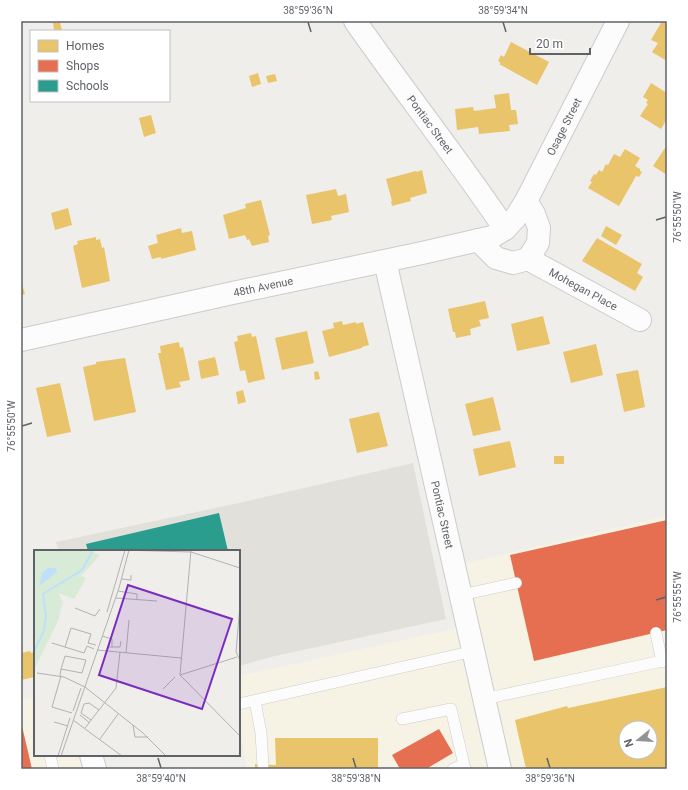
<svg xmlns="http://www.w3.org/2000/svg" width="688" height="790" font-family="Roboto,sans-serif">
	<rect width="100%" height="100%" fill="#efeeea"/>
	<path fill="#f7f3e4" fill-rule="evenodd" d="M667,516V769H247L239,725V676L476,624L462,564ZM626,728H650V752H626Z
		M35,697V755H79L82,769H21V700Z"/>
	<path fill="#e2e0da" d="M413,463L446,619L275,656L239,666V551H59L56,542L239,503Z"/>
	<path fill="#e9c46a" fill-rule="evenodd" d="M662,21H667V61L652,52L658,43L651,40Z
		M60,22L62,31H54L53,23Z
		M511,42L549,62L537,85L499,64L501,63L498,61L501,55L504,57Z
		M258,73L261,84L252,87L249,76Z
		M275,74L277,81L268,83L266,76Z
		M651,83L667,93V119L661,129L640,116L648,104L646,103L648,100L643,97Z
		M509,93L511,110H516L518,124L509,125L510,131L479,134L478,127L457,130L455,109L473,107L474,111L496,108L494,95Z
		M151,115L156,133L144,137L139,118Z
		M665,148H667V175L653,166Z
		M625,149L640,158L635,166L640,169V171L642,172L639,177L636,176L619,206L588,188L592,182L590,181L594,174L596,175L599,170L602,172L606,164L608,165L614,154L620,157Z
		M422,170L427,193L410,198L411,201L392,206L391,201H392L386,179L416,171L417,172Z
		M336,189L338,196L346,194L349,212L331,216L332,220L312,224L306,195Z
		M261,200L270,235L268,236L269,242L252,246L249,239L247,240L245,235L229,239L223,215L246,208L245,204Z
		M68,208L72,225L55,230L51,213Z
		M606,226L622,235L616,245L601,236Z
		M181,228L182,233L192,231L196,250L161,259V257L152,259L148,246L158,243L156,235Z
		M96,237V240L100,239L102,248L104,247L110,281L82,288L73,246L78,244L77,241Z
		M597,238L642,264L637,273L643,277L635,291L582,261Z
		M21,281L25,294L21,295Z
		M485,301L489,318L479,320L481,326L470,329L471,335L456,338L455,332H453L448,309Z
		M543,316L550,344L517,351L511,324Z
		M342,321L343,325L356,322V324L363,322L369,345L362,347V348L329,357L322,331L334,328L333,323Z
		M307,331L314,363L282,370L275,338Z
		M251,333L252,337L256,336L265,379L248,383L245,370L240,371L234,342L238,341L237,336Z
		M179,342L180,348L183,347L190,380L179,382L181,387L166,390L158,353H161L160,346Z
		M596,344L603,375L571,383L563,352Z
		M215,357L219,375L201,379L198,361Z
		M125,358L136,412L94,421L83,367L96,364V362Z
		M638,370L645,407L624,412L616,374Z
		M318,371L320,379L315,380L314,372Z
		M60,383L71,432L47,437L36,388Z
		M243,390L246,402L238,404L236,392Z
		M493,397L501,430L473,436L465,404Z
		M379,412L388,446L357,453L349,419Z
		M510,441L516,467L479,476L473,449Z
		M554,456H564V464H554Z
		M30,651L31,653L35,652V677L21,680V653Z
		M667,687V769H526L515,720L567,706L568,708ZM626,728H650V752H626Z
		M275,738H378V769H255V764L276,765Z"/>
	<path fill="#e76f51" d="M667,520V630L534,661L510,555Z
		M21,726H22L32,769H21Z
		M439,729L453,753L426,769H400L392,755Z"/>
	<path fill="#2a9d8f" d="M219,513L228,551H88L86,544Z"/>
	<g fill="none" stroke-linecap="round" stroke-linejoin="round">
		<g stroke="#cbcccc" stroke-width="12">
			<path id="lane" d="M461,595L516,583
				M656,633L662,662
				M484,699L667,660
				M255,701L261,733L263,765
				M239,704L474,651
				M402,719L451,709L465,769
				M50,755L53,769
				M453,769L464,765"/>
		</g>
		<g stroke="#cbcccc" stroke-width="24">
			<g id="street">
				<path id="s1" d="M355,21C404,91 457,158 505,229"/>
				<path d="M478,240L496,258L513,263L528,259L538,243L539,228L534,214L526,201"/>
				<path id="s2" d="M528,259L640,320"/>
				<path id="s3" d="M385,261L500,769"/>
				<path id="s4" d="M21,340L228,294L422,253L492,237L505,229L516,217L526,201L618,21"/>
				<path d="M91,755L95,769"/>
			</g>
		</g>
		<use href="#lane" stroke="#fdfcfc" stroke-width="11"/>
		<use href="#street" stroke="#fdfcfc" stroke-width="22"/>
	</g>
	<path fill="none" stroke="#5f6368" stroke-width="1.5" d="M308,22L311,32M503,22L506,32M656,220L666,217M22,426L32,423M656,600L666,597M158,758L161,768M353,758L356,768M547,758L550,768"/>
	<g text-anchor="middle" dominant-baseline="central" stroke-width="4" stroke-linejoin="round" paint-order="stroke">
		<g font-size="11" fill="#5f6368" stroke="#fff">
			<text stroke="none"><textPath href="#s1" startOffset="128">Pontiac Street</textPath></text>
			<text stroke="none"><textPath href="#s4" startOffset="616">Osage Street</textPath></text>
			<text stroke="none"><textPath href="#s4" startOffset="248">48th Avenue</textPath></text>
			<text stroke="none"><textPath href="#s2" startOffset="63">Mohegan Place</textPath></text>
			<text stroke="none"><textPath href="#s3" startOffset="260">Pontiac Street</textPath></text>
		</g>
	</g>
	<g transform="translate(34 550)">
		<rect width="206" height="206" fill="#efeeea"/>
		<path d="M0,0H55L66,5L47,26L52,28L40,49L24,43L29,52L24,71L0,120Z" fill="#d8ebd6"/>
		<path d="M14,18H22L23,22L5,36L8,23Z" fill="#bfe0f9"/>
		<path fill="none" stroke="#bfe0f9" stroke-width="2" d="M0,101L10,81L12,66L9,44L48,20L59,0"/>
		<path fill="none" stroke="#b1b2b2" stroke-width="1" d="M86,0L157,2L206,18M88,29L97,30V25M84,41L103,44V49M82,48L123,51M206,55L202,102L206,110M41,58L61,66L66,59M73,62L91,0M68,86L78,89V97M18,93L31,97M60,99L53,96L50,103L31,97L37,78L57,84L54,93L62,95M63,100L147,108M73,101L74,97H86L87,91M92,103L95,70M3,123L30,127L51,137L109,183L132,206M146,125L157,0M146,125L206,186M146,125L203,107M26,126L27,119L31,106L52,110L48,123L27,119M27,126L18,157L38,163M129,139L141,127M39,161L47,138M46,165L56,173M39,170L88,206M57,170L47,163L50,154L55,153L65,160M20,172L34,176M99,175L101,187H114M51,178L82,138L86,102M66,189L84,164M24,206L36,168M27,206L85,38L95,0"/>
		<path fill="#7b2cbf" fill-opacity="0.15" stroke="#7b2cbf" stroke-width="2" d="M94,35L198,69L168,159L65,125Z"/>
		<rect width="206" height="206" fill="none" stroke="#5f6368" stroke-width="2"/>
	</g>
	<rect width="688" height="790" fill="none" stroke="#ffffff" stroke-width="44"/>
	<rect x="30" y="30" width="140" height="72" fill="#ffffff" stroke="#bfc1c3"/>
	<rect x="38" y="40" width="20" height="12" fill="#e9c46a" stroke="#bfc1c3"/>
	<text x="66" y="50" font-size="12" fill="#5f6368">Homes</text>
	<rect x="38" y="60" width="20" height="12" fill="#e76f51" stroke="#bfc1c3"/>
	<text x="66" y="70" font-size="12" fill="#5f6368">Shops</text>
	<rect x="38" y="80" width="20" height="12" fill="#2a9d8f" stroke="#bfc1c3"/>
	<text x="66" y="90" font-size="12" fill="#5f6368">Schools</text>
	<g transform="translate(638 740) rotate(252)"><circle r="19" fill="#ffffff" stroke="#bfc1c3"/>
	<path d="M0-3L7 15L0 10L-7 15Z" fill="#919496"/>
	<text y="-6" font-size="11" font-weight="bold" text-anchor="middle" fill="#5f6368">N</text>
	</g>
	<path d="M530 48v6h60v-6" fill="none" stroke="#5f6368" stroke-width="2"/>
	<text x="536" y="48" font-size="12" fill="#5f6368" stroke="#ffffff" stroke-width="3" paint-order="stroke">20 m</text>
	<rect x="22" y="22" width="644" height="746" fill="none" stroke="#5f6368" stroke-width="1.5"/>
	<g font-size="10" text-anchor="middle" fill="#5f6368">
		<text x="308" y="14">38°59'36"N</text>
		<text x="503" y="14">38°59'34"N</text>
		<text transform="translate(677 217) rotate(-90)" y="4">76°55'50"W</text>
		<text transform="translate(11 426) rotate(-90)" y="4">76°55'50"W</text>
		<text transform="translate(677 597) rotate(-90)" y="4">76°55'55"W</text>
		<text x="161" y="782">38°59'40"N</text>
		<text x="356" y="782">38°59'38"N</text>
		<text x="550" y="782">38°59'36"N</text>
	</g>
</svg>
